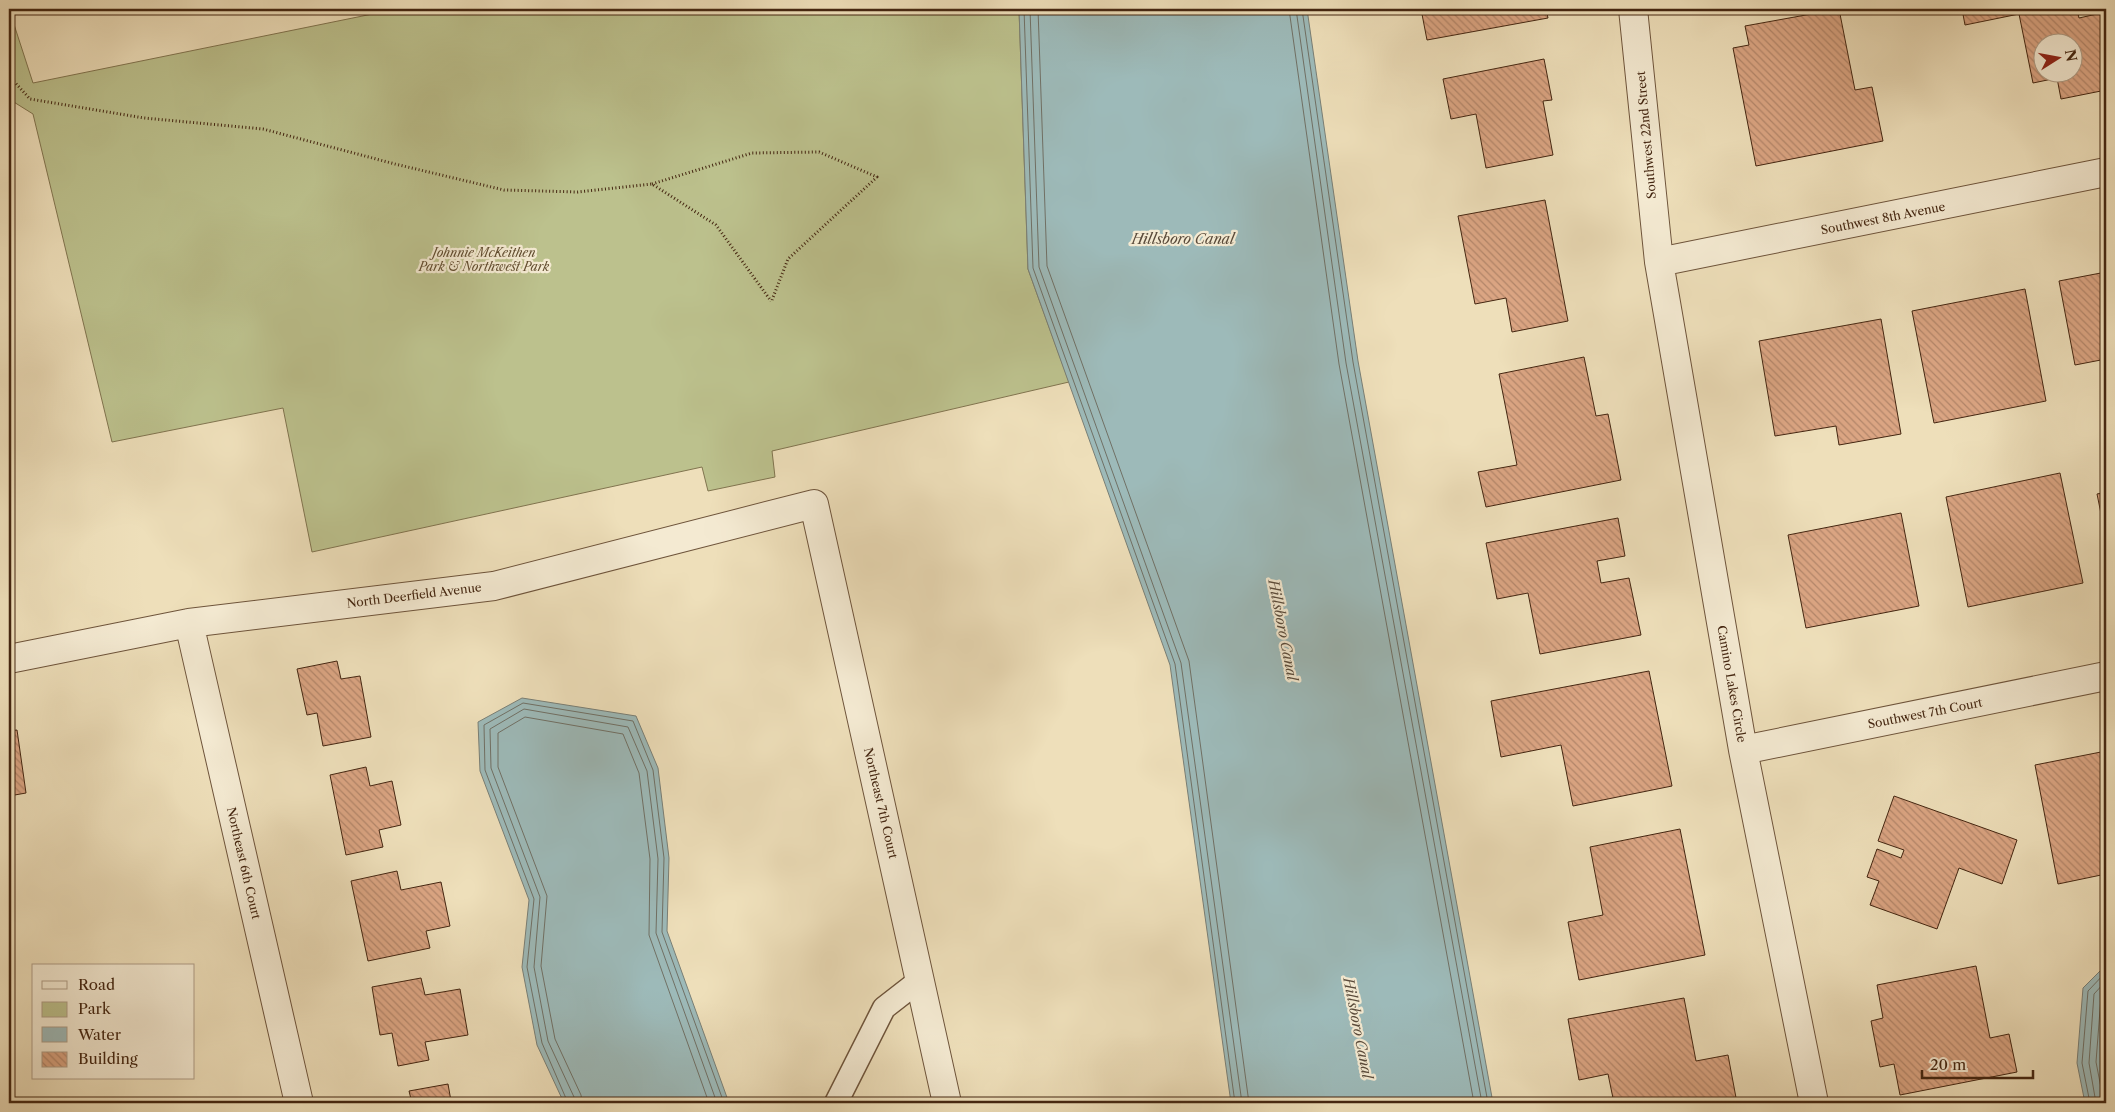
<svg xmlns="http://www.w3.org/2000/svg" width="2115" height="1112" font-family="'Libre Caslon Text',serif">
	<defs>
		<pattern id="building-back-hatch" width="6" height="6" patternUnits="userSpaceOnUse" patternTransform="scale(1.25)"><rect width="6" height="6" fill="#dba583"/><path d="M-1 5l2 2M0 0l6 6M5-1l2 2" fill="none" stroke="#b3866a"/></pattern>
	</defs>
	<rect width="100%" height="100%" fill="#eedfba"/>
	<filter id="stains"><feTurbulence type="fractalNoise" baseFrequency=".004" numOctaves="4"/><feColorMatrix values="0 0 0 0 .2 0 0 0 0 .09 0 0 0 0 .02 0 0 0 .5 -.17"/></filter>
	<radialGradient id="worn" r=".72"><stop offset=".6" stop-color="#630" stop-opacity="0"/><stop offset="1" stop-color="#630" stop-opacity=".3"/></radialGradient>
	<path fill="#bcc18d" stroke="#80744f" d="M9,9L33,83L397,9H1019L1028,269L1069,382L772,451L775,477L708,491L702,467L312,552L283,408L112,442L33,114L9,99Z"/>
	<path fill="#9dbab9" stroke="#797f76" d="M1019,9H1307L1358,361L1493,1103H1231L1170,665L1028,269Z
		M522,698L636,716L658,768L669,858L667,931L729,1103H564L537,1045L522,967L529,900L480,771L478,722Z
		M2106,965V1103H2085L2077,1063L2083,988Z"/>
	<g fill="none" stroke-linecap="round" stroke-linejoin="round">
		<path stroke="#707065" stroke-width="1" d="M1024,9L1033,268L1175,664L1235,1103
			M1030,9L1039,267L1181,663L1242,1103
			M1038,9L1047,266L1189,661L1249,1103
			M1289,9L1339,364L1474,1103
			M1296,9L1346,363L1482,1103
			M1302,9L1353,362L1488,1103
			M568,1103L542,1043L527,967L534,899L485,770L484,725L523,703L633,721L653,770L664,858L662,932L724,1103
			M574,1103V1097L548,1041L534,967L540,897L491,768L490,729L524,709L628,727L647,771L658,859L656,933L717,1103
			M582,1103L581,1095L555,1039L541,966L547,896L498,767V733L525,717L623,734L639,773L650,859L649,935L709,1103
			M2090,1103L2082,1063L2088,991L2106,972
			M2096,1103L2089,1063L2094,994L2106,981
			M2104,1103L2096,1062L2101,997L2106,991"/>
	</g>
	<path fill="url(#building-back-hatch)" stroke="#442611" fill-rule="evenodd" d="M1421,9H1546L1548,18L1427,40Z
		M1839,9L1855,90L1872,87L1883,141L1756,166L1733,48L1749,45L1745,26Z
		M1962,9H2077L2079,18L2106,12V90L2061,99L2057,78L2033,83L2019,14L1965,25ZM2042,42H2072V72H2042Z
		M1544,59L1552,100L1543,101L1553,155L1486,168L1476,114L1451,119L1443,79Z
		M1545,200L1568,321L1512,332L1506,298L1475,304L1458,216Z
		M2106,272V359L2075,365L2059,281Z
		M2025,289L2046,401L1934,423L1912,311Z
		M1881,319L1901,434L1839,445L1836,426L1775,436L1759,341Z
		M1584,357L1596,416L1608,414L1621,480L1486,507L1478,472L1517,465L1499,374Z
		M2060,473L2083,583L1968,607L1946,497Z
		M2106,492V538L2097,494Z
		M1901,513L1919,606L1806,628L1788,535Z
		M1618,518L1625,556L1597,561L1601,583L1629,578L1641,635L1540,654L1528,593L1497,599L1486,543Z
		M337,661L341,679L360,676L371,737L323,746L317,713L307,715L297,669Z
		M1649,671L1672,786L1573,806L1561,745L1501,757L1491,701Z
		M17,730L26,793L9,796V731Z
		M2106,751V874L2058,884L2035,765Z
		M366,767L370,786L392,781L401,825L379,830L383,847L346,855L330,775Z
		M1894,796L2017,840L2002,884L1959,868L1937,929L1870,905L1879,881L1867,877L1877,849L1901,858L1904,850L1878,841Z
		M1680,829L1705,955L1579,980L1568,922L1603,915L1590,847Z
		M397,871L401,890L441,882L450,926L426,931L430,948L368,961L351,881Z
		M1976,966L1990,1038L2009,1034L2017,1072L1900,1095L1894,1064L1880,1067L1871,1021L1883,1018L1877,985Z
		M421,978L425,995L460,989L468,1035L425,1042L429,1060L398,1066L392,1033L380,1035L372,987Z
		M1684,998L1696,1061L1728,1055L1737,1103H1614L1608,1074L1579,1080L1568,1019Z
		M448,1084L451,1101L469,1098L470,1103H412L409,1091Z"/>
	<g fill="none" stroke-linecap="round" stroke-linejoin="round">
		<g stroke="#6e543b" stroke-width="25">
			<path id="service" d="M836,1103L884,1008L920,980"/>
		</g>
		<g stroke="#6e543b" stroke-width="30">
			<path id="minor" d="M1633,9L1659,262L1743,750L1814,1103
				M1659,262L2106,172
				M189,623L299,1103
				M9,659L189,623L494,586L814,504L947,1103
				M1743,750L2106,676"/>
		</g>
		<path stroke="#442611" stroke-width="3" stroke-dasharray="1 2.5" stroke-linecap="butt" d="M9,76L30,99L144,118L263,129L395,164L504,190L578,192L652,184L716,225L771,301
			M652,184L752,153L819,152L877,177L788,259L772,300"/>
		<use href="#service" stroke="#f4ead2" stroke-width="22"/>
		<use href="#minor" stroke="#f4ead2" stroke-width="28"/>
	</g>
	<g text-anchor="middle" dominant-baseline="central" stroke-width="4.5" stroke-linejoin="round" paint-order="stroke">
		<g font-size="12" fill="#442611" stroke="#f4ead2">
			<text transform="translate(1646 135) rotate(-95)">Southwest 22nd Street</text>
			<text transform="translate(1883 218) rotate(-11)">Southwest 8th Avenue</text>
			<text transform="translate(414 595) rotate(-7)">North Deerfield Avenue</text>
			<text transform="translate(1732 684) rotate(80)">Camino Lakes Circle</text>
			<text transform="translate(1925 713) rotate(-11)">Southwest 7th Court</text>
			<text transform="translate(881 803) rotate(77)">Northeast 7th Court</text>
			<text transform="translate(244 863) rotate(77)">Northeast 6th Court</text>
		</g>
		<g font-size="12" font-style="italic" fill="#624d30" stroke="#f4ead2">
			<text x="484" y="252">Johnnie McKeithen<tspan x="484" dy="14">Park &amp; Northwest Park</tspan></text>
		</g>
		<g font-size="14" font-style="italic" fill="#5a4b3b" stroke="#f4ead2">
			<text x="1183" y="239">Hillsboro Canal</text>
			<text transform="translate(1283 630) rotate(79)">Hillsboro Canal</text>
			<text transform="translate(1358 1028) rotate(79)">Hillsboro Canal</text>
		</g>
	</g>
	<rect width="2115" height="1112" fill="none" stroke="#eedfba" stroke-width="30"/>
	<rect x="10" y="10" width="2095" height="1092" fill="none" stroke="#442611" stroke-width="2.5"/>
	<rect x="15" y="15" width="2085" height="1082" fill="none" stroke="#442611"/>
	<rect x="32" y="964" width="162" height="115" fill="#f4ead2" stroke="#ae9c85"/>
	<rect x="42" y="981" width="25" height="8" fill="#f4ead2" stroke="#ae9c85"/>
	<text x="78" y="990" font-size="15" fill="#442611">Road</text>
	<rect x="42" y="1002" width="25" height="15" fill="#bcc18d" stroke="#ae9c85"/>
	<text x="78" y="1014" font-size="15" fill="#442611">Park</text>
	<rect x="42" y="1027" width="25" height="15" fill="#9dbab9" stroke="#ae9c85"/>
	<text x="78" y="1040" font-size="15" fill="#442611">Water</text>
	<rect x="42" y="1052" width="25" height="15" fill="url(#building-back-hatch)" stroke="#ae9c85"/>
	<text x="78" y="1064" font-size="15" fill="#442611">Building</text>
	<g transform="translate(2058 58) rotate(79)"><circle r="24" fill="#f4ead2" stroke="#ae9c85"/>
	<path d="M0-4L9 19L0 12L-9 19Z" fill="#8f2418"/>
	<text y="-8" font-size="14" font-weight="bold" text-anchor="middle" fill="#442611">N</text>
	</g>
	<path d="M1922 1070v8h111v-8" fill="none" stroke="#442611" stroke-width="2.5"/>
	<text x="1930" y="1070" font-size="15" fill="#442611" stroke="#f4ead2" stroke-width="4" paint-order="stroke">20 m</text>
	<rect width="100%" height="100%" filter="url(#stains)"/>
	<rect width="100%" height="100%" fill="url(#worn)"/>
</svg>
